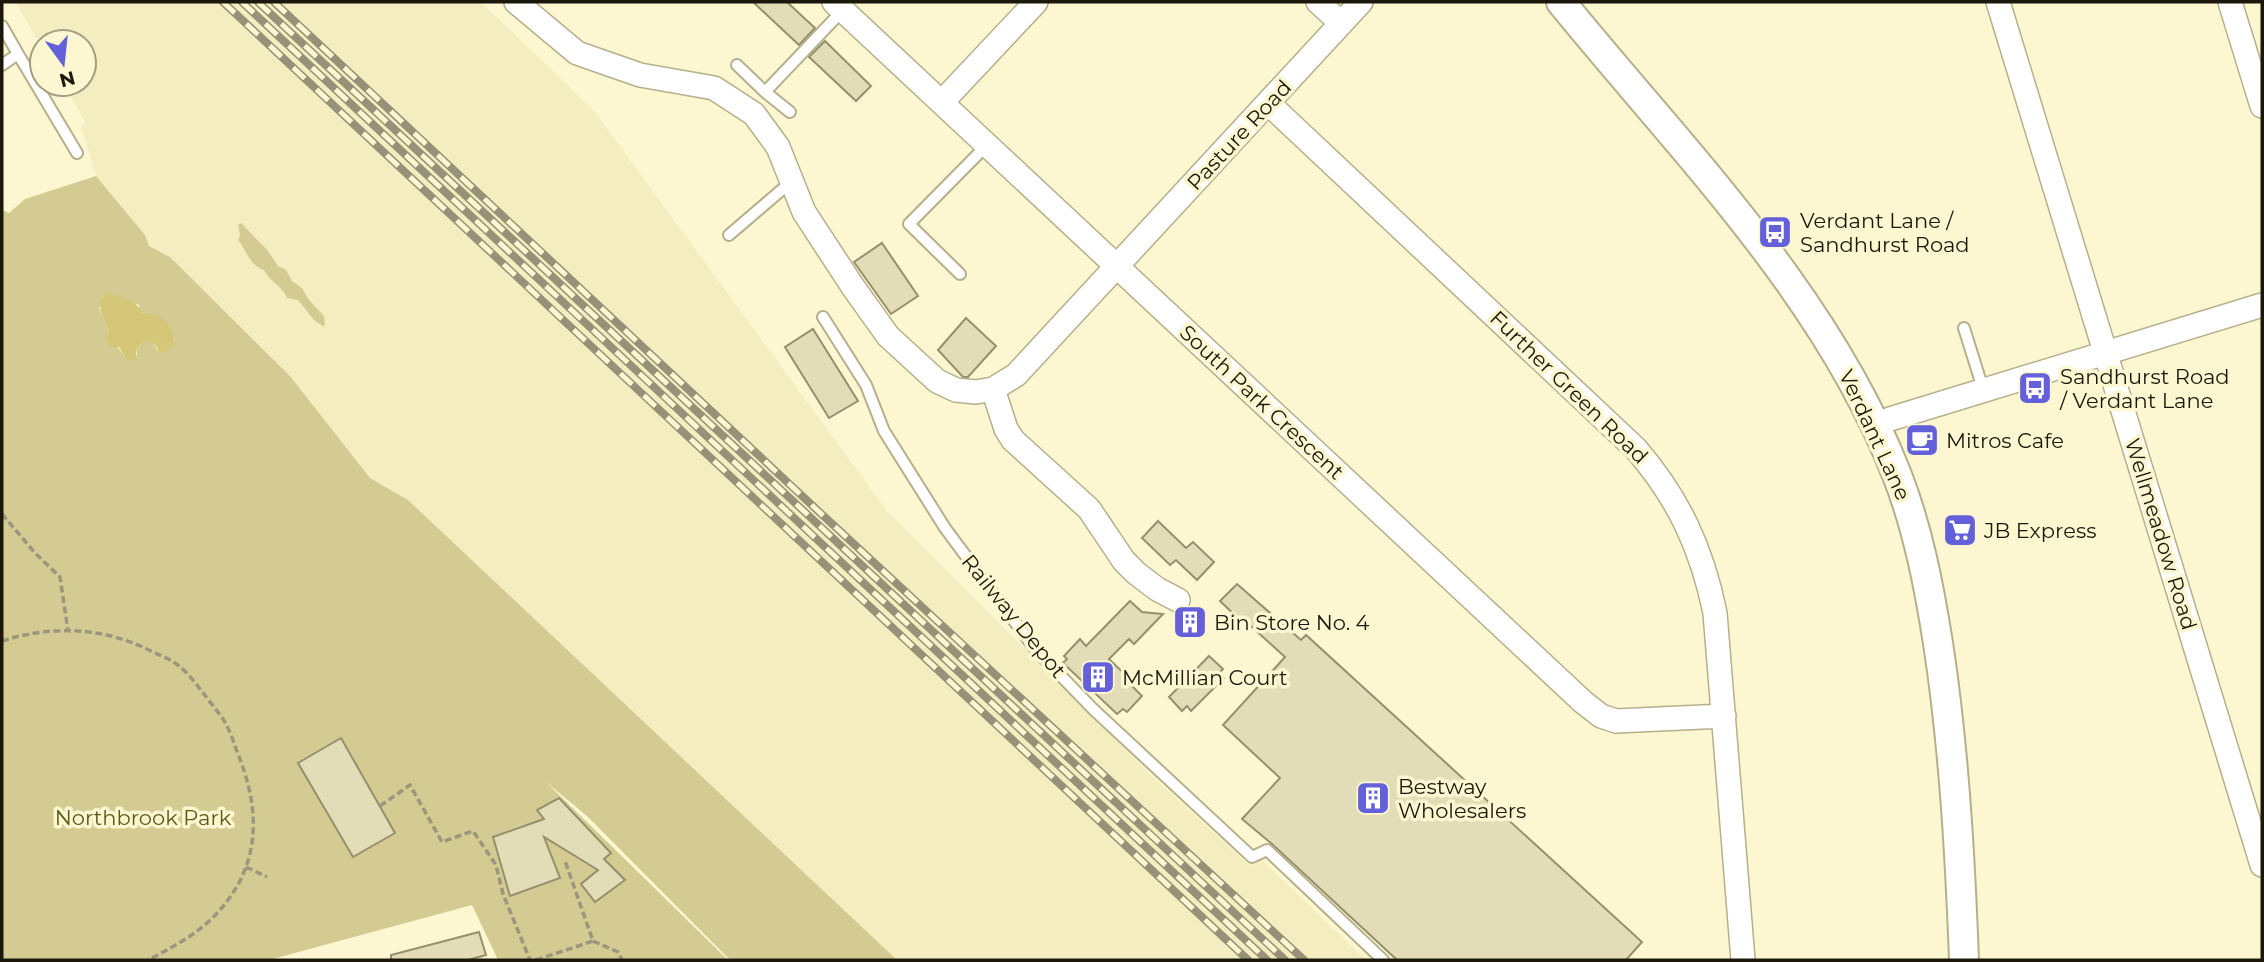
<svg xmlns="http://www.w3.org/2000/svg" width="2264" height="962" font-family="Montserrat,sans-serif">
	<rect width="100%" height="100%" fill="#fdf7d1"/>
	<path fill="#f4edbf" d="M15,2H481L594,111L887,511L1153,777L1250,866L1262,860L1366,960H897L408,500L370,478L290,376L261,346L170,257L149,246L145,235L96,176L81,126L86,123L63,84H84V42H42V47Z"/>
	<path fill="#d4cb92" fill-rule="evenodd" d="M96,176L145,235L149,246L170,257L290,376L370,478L408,500L897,960H730L587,816L546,782L728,960H498L472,905L269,960H2V210L9,213L25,199ZM109,293L139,305L140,310L169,327L175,341L159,352L152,342H143L137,348V355L125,358L109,334L99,308Z
		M241,223L268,251L278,266L286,270L292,281L302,288L309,300L324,316L325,325L323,326L315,321L298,300L287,298C283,287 269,281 264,270C250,266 247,251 238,240L240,235L238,225Z"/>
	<path fill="#d4c777" d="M109,293L133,301L144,313C163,314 173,326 175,345L164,353L159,352C156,343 152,342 143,342L137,348L135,359L130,361L125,358L119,347L109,346L106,337L109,334C106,322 96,309 102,298Z"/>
	<path fill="#e2dcb7" stroke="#958f6d" stroke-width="2" d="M753,2H787L815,28L799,45Z
		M825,41L871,86L856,101L809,57Z
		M882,243L918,296L891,314L854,262Z
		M966,318L996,346L968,377H963L938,350Z
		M813,329L858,401L829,418L785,347Z
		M1158,521L1186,548L1193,542L1214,562L1197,580L1176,560L1170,565L1142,538Z
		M1237,584L1301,640L1306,635L1642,942L1626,960H1397L1272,844L1242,819L1280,778L1223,725L1285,657L1243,619L1241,621L1220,601Z
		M1130,601L1142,612L1163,614L1134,644L1129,639L1109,659L1134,683L1131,685L1142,696L1127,712L1123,709L1117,714L1063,663L1067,659L1064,656L1080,639L1086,646Z
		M1209,656L1223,669L1219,673L1224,678L1191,711L1187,706L1182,711L1169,697Z
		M341,738L395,833L353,857L298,763Z
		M559,798L611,853L604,859L625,880L595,902L581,884L598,870L544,837L560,878L510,896L493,837L544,819L537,810Z
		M479,932L486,955L468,960H391V955Z"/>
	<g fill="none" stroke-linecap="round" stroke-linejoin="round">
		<g stroke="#b5af8c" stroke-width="14">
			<path id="service" d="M2,26L18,54L2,65
				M18,54L77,153
				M737,65L765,92L843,10
				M765,92L790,112
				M729,235L792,181
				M960,274L909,224L987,145
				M823,317L866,385L884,431L945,528L1035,649L1093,709L1252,857L1267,850L1383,960
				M1964,328L1984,392"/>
		</g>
		<g stroke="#b5af8c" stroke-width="26">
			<path id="minor" d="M516,2L577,53L640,75L714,88L754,114L778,147L804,212L853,287L888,336L937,381L956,390L976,392L993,389L1016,375L1361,2
				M834,2L1583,702L1601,716L1616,721L1724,716
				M1318,2L1341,23
				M1998,2L2262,865
				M2230,2L2262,106
				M942,102L1036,2
				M1268,103L1636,449C1679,499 1702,549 1715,613L1743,960
				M993,389L1006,429L1013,440L1089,509L1124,561L1136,573L1157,589L1178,600
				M1876,427L1890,419L2262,305"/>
		</g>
		<g stroke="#b5af8c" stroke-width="32">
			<path id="tertiary" d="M1561,2C1682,151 1826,293 1897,475C1918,529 1929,586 1938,643C1954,748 1960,854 1964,960"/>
		</g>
		<path stroke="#9c977c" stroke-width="3.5" stroke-dasharray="7 3.5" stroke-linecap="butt" d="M2,514L36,554L60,577L68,631
			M2,641C52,625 104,627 151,651C159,655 168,658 175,663C186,670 196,684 204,694C211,704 220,713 226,724C231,733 234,744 238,754C258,804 262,854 228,900C207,929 179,944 148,960
			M380,806L410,785L442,842L473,831L496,865L503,894L530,960
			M246,867L267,877
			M593,941L618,952L622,960
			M536,960L593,941L565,861"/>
		<use href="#service" stroke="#fff" stroke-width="10"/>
		<use href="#minor" stroke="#fff" stroke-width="23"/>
		<use href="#tertiary" stroke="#fff" stroke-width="28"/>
		<g stroke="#969177" stroke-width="8">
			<path id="rail" d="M223,2L1248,960
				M242,2L1267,960
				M258,2L1285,960
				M274,2L815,508L1304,960"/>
		</g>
		<use href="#rail" stroke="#fdf7d1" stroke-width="5" stroke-dasharray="16" stroke-linecap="butt"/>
	</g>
	<defs>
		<g id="bus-square" transform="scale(1.75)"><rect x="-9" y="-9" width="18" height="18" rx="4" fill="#6360d9" stroke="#fdf7d1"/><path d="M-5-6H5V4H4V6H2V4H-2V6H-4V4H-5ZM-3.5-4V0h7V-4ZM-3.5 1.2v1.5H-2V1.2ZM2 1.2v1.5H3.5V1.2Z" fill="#fff"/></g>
		<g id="cafe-square" transform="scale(1.75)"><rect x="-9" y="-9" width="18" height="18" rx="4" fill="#6360d9" stroke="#fdf7d1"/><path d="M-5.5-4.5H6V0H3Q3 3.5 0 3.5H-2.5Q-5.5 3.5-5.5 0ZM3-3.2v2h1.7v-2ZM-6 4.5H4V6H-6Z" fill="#fff"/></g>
		<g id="supermarket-square" transform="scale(1.75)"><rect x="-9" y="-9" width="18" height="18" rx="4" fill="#6360d9" stroke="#fdf7d1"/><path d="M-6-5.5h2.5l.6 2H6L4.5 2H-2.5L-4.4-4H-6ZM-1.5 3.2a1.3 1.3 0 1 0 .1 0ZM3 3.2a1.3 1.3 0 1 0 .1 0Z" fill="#fff"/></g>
		<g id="building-square" transform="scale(1.75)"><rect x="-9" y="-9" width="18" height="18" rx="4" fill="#6360d9" stroke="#fdf7d1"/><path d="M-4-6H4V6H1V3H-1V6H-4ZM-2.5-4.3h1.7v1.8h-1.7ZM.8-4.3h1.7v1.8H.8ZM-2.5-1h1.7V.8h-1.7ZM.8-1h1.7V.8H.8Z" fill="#fff"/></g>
	</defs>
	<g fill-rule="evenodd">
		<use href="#bus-square" x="1775" y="232"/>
		<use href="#bus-square" x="2035" y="388"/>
		<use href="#cafe-square" x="1922" y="440"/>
		<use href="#supermarket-square" x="1960" y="530"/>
		<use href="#building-square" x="1190" y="622"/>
		<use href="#building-square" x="1098" y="677"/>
		<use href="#building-square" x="1373" y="798"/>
	</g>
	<g text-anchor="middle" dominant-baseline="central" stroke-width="7" stroke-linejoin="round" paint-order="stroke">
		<g font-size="21" fill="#1b180b" stroke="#fdf7d1">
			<text transform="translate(1239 135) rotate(-47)">Pasture Road</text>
			<text transform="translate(1569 387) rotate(44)">Further Green Road</text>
			<text transform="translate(1262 402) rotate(43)">South Park Crescent</text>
			<text transform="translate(1875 435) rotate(65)">Verdant Lane</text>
			<text transform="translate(2161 534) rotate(73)">Wellmeadow Road</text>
			<text transform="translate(1014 616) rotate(51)">Railway Depot</text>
		</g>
		<g font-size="21" fill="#1b180b" stroke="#fdf7d1" text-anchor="start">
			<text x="1800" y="220">Verdant Lane /<tspan x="1800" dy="24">Sandhurst Road</tspan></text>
			<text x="2060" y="376">Sandhurst Road<tspan x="2060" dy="24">/ Verdant Lane</tspan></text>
			<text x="1946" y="440">Mitros Cafe</text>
			<text x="1984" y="530">JB Express</text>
			<text x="1214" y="622">Bin Store No. 4</text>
			<text x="1122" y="677">McMillian Court</text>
			<text x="1398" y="786">Bestway<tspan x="1398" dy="24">Wholesalers</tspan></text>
		</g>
		<g font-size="21" fill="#60571a" stroke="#fdf7d1">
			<text x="143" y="817">Northbrook Park</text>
		</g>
	</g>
	<rect width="2264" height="962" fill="none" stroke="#1b180b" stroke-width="7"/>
	<g transform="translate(63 63) rotate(165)"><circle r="33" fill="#fdf7d1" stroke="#a39e82" stroke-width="2"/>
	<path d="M0-5L12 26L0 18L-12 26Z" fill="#6360d9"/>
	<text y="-10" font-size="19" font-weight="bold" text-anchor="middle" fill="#1b180b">N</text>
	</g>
</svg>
